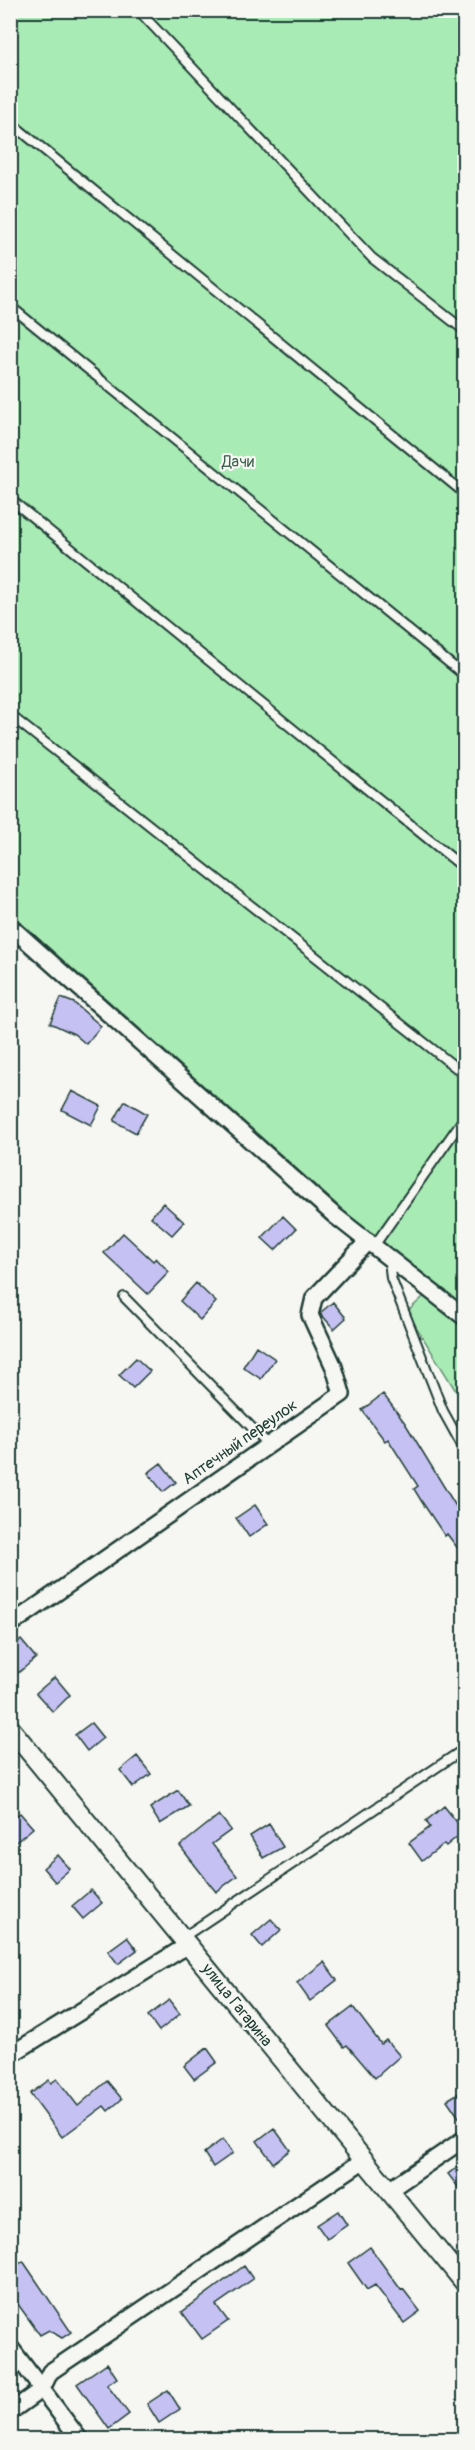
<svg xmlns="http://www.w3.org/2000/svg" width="475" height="2450" font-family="Pangolin,sans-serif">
	<rect width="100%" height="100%" fill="#f6f6f2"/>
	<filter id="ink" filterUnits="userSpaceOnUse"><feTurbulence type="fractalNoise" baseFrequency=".0167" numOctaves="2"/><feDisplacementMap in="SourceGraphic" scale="12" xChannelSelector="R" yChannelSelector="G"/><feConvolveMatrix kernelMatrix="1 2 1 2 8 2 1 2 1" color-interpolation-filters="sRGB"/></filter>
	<g filter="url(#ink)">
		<path fill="#a9ebb5" stroke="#649474" stroke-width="1.5" d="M11,11H464V1404L407,1312L435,1286L373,1237L11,914Z"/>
		<path fill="#c6c1f3" stroke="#1f3d34" stroke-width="1.5" d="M61,998L74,1003L101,1026L86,1044L74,1034L50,1023Z
			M72,1091L101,1106L91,1125L62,1110Z
			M125,1101L147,1114L136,1133L114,1121Z
			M163,1203L184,1222L172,1235L151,1217Z
			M283,1216L296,1229L275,1250L262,1238Z
			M123,1233L153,1261L156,1258L169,1272L148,1294L104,1253Z
			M196,1283L216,1302L200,1320L180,1301Z
			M333,1302L346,1318L334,1329L320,1313Z
			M256,1346L275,1359L261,1379L243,1367Z
			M136,1358L150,1371L133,1388L119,1375Z
			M383,1394L405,1423L465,1521V1558L447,1534L445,1536L422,1502L414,1489L418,1486L388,1439L385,1441L362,1410Z
			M161,1463L176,1482L163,1492L148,1473Z
			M255,1505L268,1524L249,1537L236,1518Z
			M21,1640L36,1658L18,1673L10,1663V1648Z
			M55,1677L70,1695L53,1712L36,1693Z
			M91,1723L103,1738L87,1751L75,1735Z
			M137,1756L151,1774L133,1787L120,1770Z
			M178,1790L189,1806L160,1824L150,1808Z
			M444,1806L464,1831L446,1846L444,1844L422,1861L409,1843L430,1827L426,1821Z
			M20,1813L33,1828L10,1847V1821Z
			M219,1815L231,1830L212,1844L237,1876L216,1892L180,1846Z
			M269,1824L283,1847L263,1858L250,1836Z
			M58,1855L70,1869L55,1882L43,1868Z
			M91,1890L102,1903L83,1919L72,1906Z
			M271,1919L281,1930L262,1947L252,1935Z
			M127,1937L137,1950L118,1964L108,1951Z
			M324,1962L337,1980L310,2001L297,1983Z
			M169,2000L180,2014L159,2031L148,2016Z
			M353,2007L381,2044L386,2040L400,2056L375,2078L347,2045L344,2047L328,2026Z
			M207,2048L217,2062L194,2079L184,2066Z
			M57,2079L78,2106L107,2081L122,2099L108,2111L104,2106L62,2137L30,2094L49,2080L51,2083Z
			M465,2089V2126L447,2100Z
			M274,2128L290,2150L273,2163L257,2141Z
			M223,2139L233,2153L213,2167L204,2153Z
			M465,2161V2196L448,2174Z
			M338,2211L347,2225L327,2239L317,2225Z
			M370,2247L401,2290L403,2289L420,2311L404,2323L375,2285L367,2290L348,2263Z
			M23,2261L71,2332L62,2338L49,2330L40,2335L10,2293V2271Z
			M244,2266L253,2279L216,2305L228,2321L202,2339L182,2312Z
			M107,2363L117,2378L107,2385L129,2414L109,2429L77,2384Z
			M168,2390L180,2409L159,2423L147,2404Z"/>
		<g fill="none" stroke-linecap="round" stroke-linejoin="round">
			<g stroke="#1f3d34" stroke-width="12">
				<path id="service" d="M138,10L372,258L464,330
					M456,10L464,19
					M10,122L464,493
					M10,306L464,675
					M10,499L464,868
					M10,715L464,1074
					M374,1246L464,1118
					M389,1260L391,1278L443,1411L464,1449
					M124,1297L268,1444
					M182,1938L464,1749"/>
			</g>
			<g stroke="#1f3d34" stroke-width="20">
				<path id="minor" d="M10,926L334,1215L464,1317
					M10,1625L342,1394L334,1367L310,1315L314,1298L368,1241
					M10,2055L188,1945
					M389,2190L464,2139
					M10,2347L80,2440
					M10,2412L42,2389L50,2372L364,2160"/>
			</g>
			<g stroke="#1f3d34" stroke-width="22">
				<path id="tertiary" d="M10,1728L464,2282"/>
			</g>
			<use href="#service" stroke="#f6f6f2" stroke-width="8"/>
			<use href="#minor" stroke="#f6f6f2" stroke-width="15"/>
			<use href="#tertiary" stroke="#f6f6f2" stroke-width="18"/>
		</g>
	</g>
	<g text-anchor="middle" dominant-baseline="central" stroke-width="4.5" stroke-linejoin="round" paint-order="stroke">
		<g font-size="16" fill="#3b604e" stroke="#f6f6f2">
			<text x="238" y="462">Дачи</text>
		</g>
		<g font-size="16" fill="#1f3d34" stroke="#f6f6f2">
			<text transform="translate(240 1442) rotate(-35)">Аптечный переулок</text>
			<text transform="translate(237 2005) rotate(51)">улица Гагарина</text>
		</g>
	</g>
	<rect width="475" height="2450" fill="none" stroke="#f6f6f2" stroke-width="36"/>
	<rect x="18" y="18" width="439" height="2414" fill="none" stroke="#1f3d34" stroke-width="2" filter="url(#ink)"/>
</svg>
